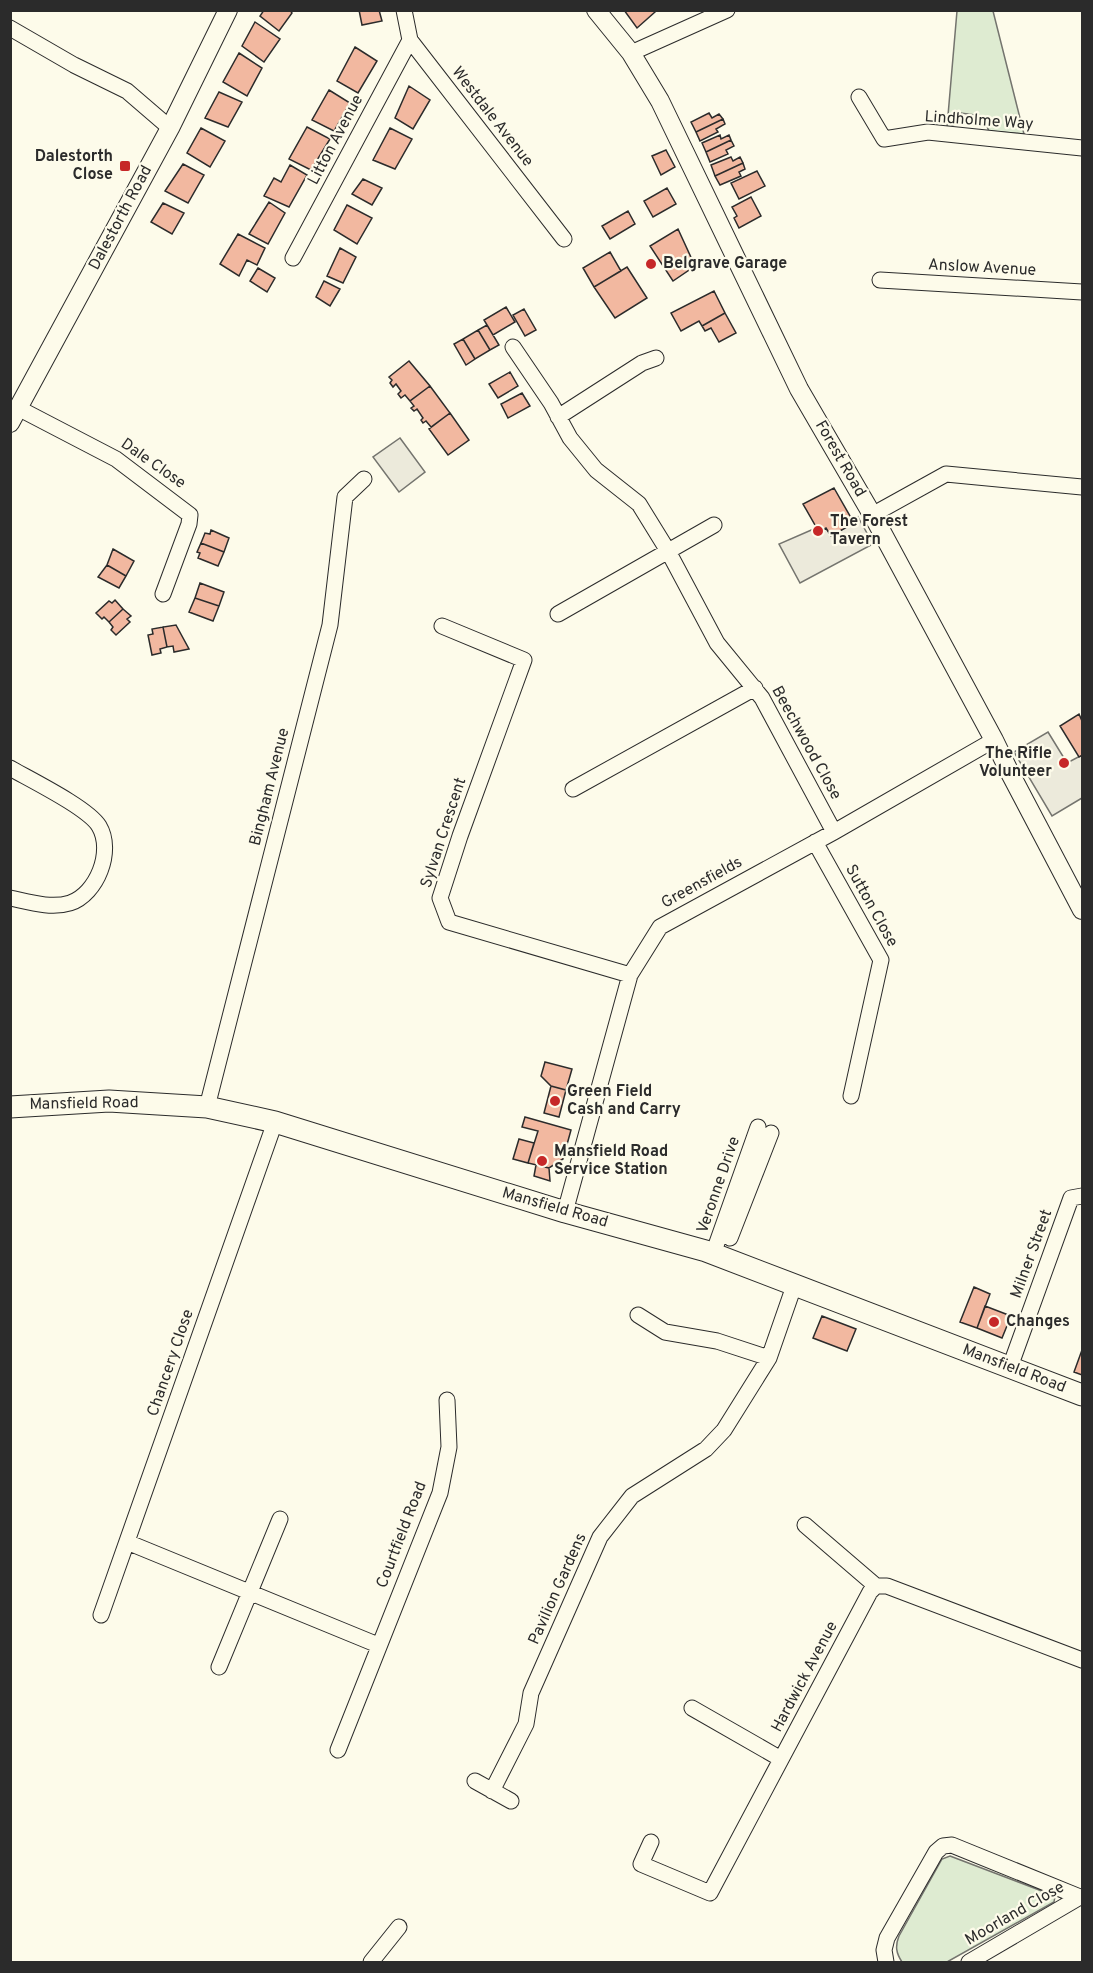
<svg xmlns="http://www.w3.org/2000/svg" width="1093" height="1973" font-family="Overpass,sans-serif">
	<rect width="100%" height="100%" fill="#fdfbea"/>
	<path fill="#deebd1" stroke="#74746e" stroke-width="1.5" d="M957,11H993L1024,134L989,131L982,116L961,113C958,122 957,125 947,127Z
		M950,1856L1055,1896L1054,1902L947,1962H902C896,1953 895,1946 899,1936L942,1859Z"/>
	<path fill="#eceadb" stroke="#74746e" stroke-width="1.5" d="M400,438L425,472L399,492L373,457Z
		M858,517L873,544L800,583L779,544L816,528L819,532L826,528L831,536L854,523Z
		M1048,732L1067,763L1082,755V798L1052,816L1014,752Z"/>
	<path fill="#f2b8a0" stroke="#2b2b2b" stroke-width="1.5" d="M264,10H290L292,13L279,31L260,16Z
		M359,10H379L382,21L362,25Z
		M624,10H653L655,12L637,28Z
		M255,22L280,39L264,62L242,46Z
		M355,47L377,61L358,93L337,81Z
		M239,53L262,68L247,96L223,82Z
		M409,86L430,100L413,129L395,118Z
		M329,90L350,103L334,131L312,120Z
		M219,92L242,102L228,127L205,118Z
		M709,113L712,118L719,114L723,119L696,132L691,122Z
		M723,119L725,124L716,129L718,132L700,141L696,132Z
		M307,127L330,139L311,170L289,159Z
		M201,128L225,141L210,167L187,153Z
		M390,128L412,139L395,169L373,160Z
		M720,135L721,139L729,135L731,140L706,152L702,143Z
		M731,140L734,146L726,150L728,154L710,162L706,152Z
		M666,150L675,167L661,175L652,156Z
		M731,157L733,161L740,157L743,163L715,176L711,165Z
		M743,163L745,169L739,172L741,176L720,185L715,176Z
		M183,164L204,175L188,203L165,191Z
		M290,165L307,175L289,207L264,196L274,178L281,182Z
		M757,171L765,186L739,199L731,183Z
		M363,179L382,188L372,205L352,194Z
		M667,188L676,204L653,217L644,201Z
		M751,197L761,216L739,228L734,218L737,216L732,207Z
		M269,202L285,213L268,244L249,234Z
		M163,203L184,213L172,234L151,222Z
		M347,205L372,218L357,244L334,230Z
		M628,211L635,224L610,239L602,226Z
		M678,229L695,266L673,281L650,246Z
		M238,234L265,248L257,265L247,260L239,276L220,264Z
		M340,248L356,257L343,283L327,276Z
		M610,252L621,271L594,287L583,268Z
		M627,267L647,298L615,318L594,287Z
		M258,268L275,278L267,292L250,281Z
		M324,281L340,289L330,306L316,297Z
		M714,291L725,313L702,326L699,321L681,331L671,313Z
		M506,307L515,322L493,335L484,320Z
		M524,309L536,330L525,336L513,315Z
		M725,313L736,333L719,342L711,328L705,331L702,326Z
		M487,325L499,345L490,350L478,330Z
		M478,330L490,350L475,359L463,339Z
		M463,339L475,359L466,365L454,344Z
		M409,361L430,386L410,401L405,395L401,398L398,394L401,391L396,384L393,387L390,383L392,380L389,377Z
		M510,372L518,386L498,398L489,384Z
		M430,386L450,413L431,427L426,421L423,423L421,420L423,418L417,409L414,411L411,408L414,406L410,401Z
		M522,393L530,406L508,418L501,404Z
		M450,413L469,440L448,455L429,429Z
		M834,488L854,523L831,536L826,528L819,532L803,504Z
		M211,530L229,538L224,552L201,543L205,533L210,534Z
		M201,543L224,552L218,566L198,558L200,553L197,552Z
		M113,549L134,561L126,576L107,565Z
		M107,565L126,576L119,588L98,577Z
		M200,583L224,592L219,606L195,598Z
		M195,598L219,606L213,621L189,612Z
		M115,600L123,609L109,622L104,617L102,619L96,613L109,601L112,603Z
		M123,609L131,616L127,619L130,622L116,635L111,630L113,627L109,622Z
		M176,625L189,649L174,652L173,646L167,647L163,627Z
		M163,627L167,647L160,649L161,653L152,655L148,635L153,634L152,629Z
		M1079,714L1082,721V755L1079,757L1060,726Z
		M545,1062L572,1069L566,1090L551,1086L541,1076Z
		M551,1086L566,1090L559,1117L544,1113Z
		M525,1117L571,1130L563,1159L549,1168L528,1163L538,1131L522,1127Z
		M519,1139L534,1143L528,1163L513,1159Z
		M536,1165L549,1168L550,1181L534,1176Z
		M974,1287L990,1294L977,1328L960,1322Z
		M985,1306L1011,1316L1002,1338L977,1328Z
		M822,1316L856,1329L847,1351L813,1338Z
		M1082,1350V1375L1074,1372Z"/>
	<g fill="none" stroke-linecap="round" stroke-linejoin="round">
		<g stroke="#2b2b2b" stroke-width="17">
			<path id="minor" d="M404,10L410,40L564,239
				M10,28L74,65L127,91L170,128
				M631,53L727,10
				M859,97L884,139L928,132L1082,148
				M293,258L410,40
				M880,280L1082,292
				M513,347L551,403L570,438L596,470L639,504L668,551L717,643L762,698L834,832
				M18,408L116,459L190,515L189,524L163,594
				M558,417L642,363L656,358
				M872,515L946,474L1082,487
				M558,614L714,525
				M442,626L524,660L460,836L440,898L449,922L630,975
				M10,768C31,780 88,808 99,826C114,851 97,894 70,903C51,909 29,902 10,898
				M573,789L755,688
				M815,842L881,960L851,1096
				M207,1107L330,625L345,497L364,479
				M565,1212L630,975L660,927L834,832L994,740
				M730,1238L771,1133
				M713,1254L758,1127
				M638,1315L665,1332L717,1341L769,1358
				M1010,1367L1071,1198L1082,1196
				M805,1525L876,1586
				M127,1542L378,1645
				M101,1615L275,1122
				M219,1667L280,1519
				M692,1708L781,1759
				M338,1750L440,1493L449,1447L447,1400
				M475,1781L511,1801
				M492,1791L526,1724L531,1693L600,1537L632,1496L706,1449L724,1430L769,1358L794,1286
				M651,1842L641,1864L710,1893L870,1592L876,1586H887L1082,1660
				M371,1962L399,1927
				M886,1962L884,1950L887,1938L936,1852L943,1846L952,1845L1080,1897L969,1962"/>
		</g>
		<g stroke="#2b2b2b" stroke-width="20">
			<path id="tertiary" d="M596,10L631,53L660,101L799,389L877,523L994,740L1010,773L1082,910
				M10,423L170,128L228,10"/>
		</g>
		<g stroke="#2b2b2b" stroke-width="23">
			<path id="secondary" d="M10,1107L109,1101L207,1107L275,1122L565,1212L706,1251L1082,1395"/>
		</g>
		<use href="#minor" stroke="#fdfbea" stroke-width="15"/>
		<use href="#tertiary" stroke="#fdfbea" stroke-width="18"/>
		<use href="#secondary" stroke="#fdfbea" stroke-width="21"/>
	</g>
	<g fill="#c62828" stroke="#fdfbea" stroke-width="2">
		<rect x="119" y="160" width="12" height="12" rx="3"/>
		<circle cx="651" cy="264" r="6"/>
		<circle cx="818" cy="531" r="6"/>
		<circle cx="1064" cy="763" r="6"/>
		<circle cx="555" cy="1101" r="6"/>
		<circle cx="542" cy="1161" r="6"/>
		<circle cx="994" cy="1322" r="6"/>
	</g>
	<g text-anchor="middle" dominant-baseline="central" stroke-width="4.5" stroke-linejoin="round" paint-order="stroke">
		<g font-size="16" fill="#2b2b2b" stroke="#fdfbea">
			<text transform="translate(492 117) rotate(52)">Westdale Avenue</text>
			<text transform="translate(979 121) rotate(4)">Lindholme Way</text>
			<text transform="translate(336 140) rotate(-62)">Litton Avenue</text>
			<text transform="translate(121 218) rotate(-62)">Dalestorth Road</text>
			<text transform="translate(982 268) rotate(3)">Anslow Avenue</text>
			<text transform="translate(840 459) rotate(60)">Forest Road</text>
			<text transform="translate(153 464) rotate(35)">Dale Close</text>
			<text transform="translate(806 743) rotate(61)">Beechwood Close</text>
			<text transform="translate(270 787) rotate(-76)">Bingham Avenue</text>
			<text transform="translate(444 833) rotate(-72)">Sylvan Crescent</text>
			<text transform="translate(702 883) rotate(-29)">Greensfields</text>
			<text transform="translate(871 906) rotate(61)">Sutton Close</text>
			<text transform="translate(84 1104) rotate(-1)">Mansfield Road</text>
			<text transform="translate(719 1185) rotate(-71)">Veronne Drive</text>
			<text transform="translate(555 1208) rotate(16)">Mansfield Road</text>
			<text transform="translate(1032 1254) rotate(-70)">Milner Street</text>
			<text transform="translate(171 1363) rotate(-71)">Chancery Close</text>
			<text transform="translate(1014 1369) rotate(21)">Mansfield Road</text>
			<text transform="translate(402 1535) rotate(-69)">Courtfield Road</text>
			<text transform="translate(558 1589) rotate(-66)">Pavilion Gardens</text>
			<text transform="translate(805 1677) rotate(-62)">Hardwick Avenue</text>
			<text transform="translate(1015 1914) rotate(-30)">Moorland Close</text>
		</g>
		<g font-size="16" font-weight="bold" fill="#2b2b2b" stroke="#fdfbea" text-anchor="start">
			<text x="113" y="157" text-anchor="end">Dalestorth<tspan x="113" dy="18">Close</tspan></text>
			<text x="663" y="264">Belgrave Garage</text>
			<text x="830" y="522">The Forest<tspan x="830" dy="18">Tavern</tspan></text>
			<text x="1052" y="754" text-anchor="end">The Rifle<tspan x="1052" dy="18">Volunteer</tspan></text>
			<text x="567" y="1092">Green Field<tspan x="567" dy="18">Cash and Carry</tspan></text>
			<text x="554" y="1152">Mansfield Road<tspan x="554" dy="18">Service Station</tspan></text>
			<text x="1006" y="1322">Changes</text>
		</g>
	</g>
	<rect width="1093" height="1973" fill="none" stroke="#2b2b2b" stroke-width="24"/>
</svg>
